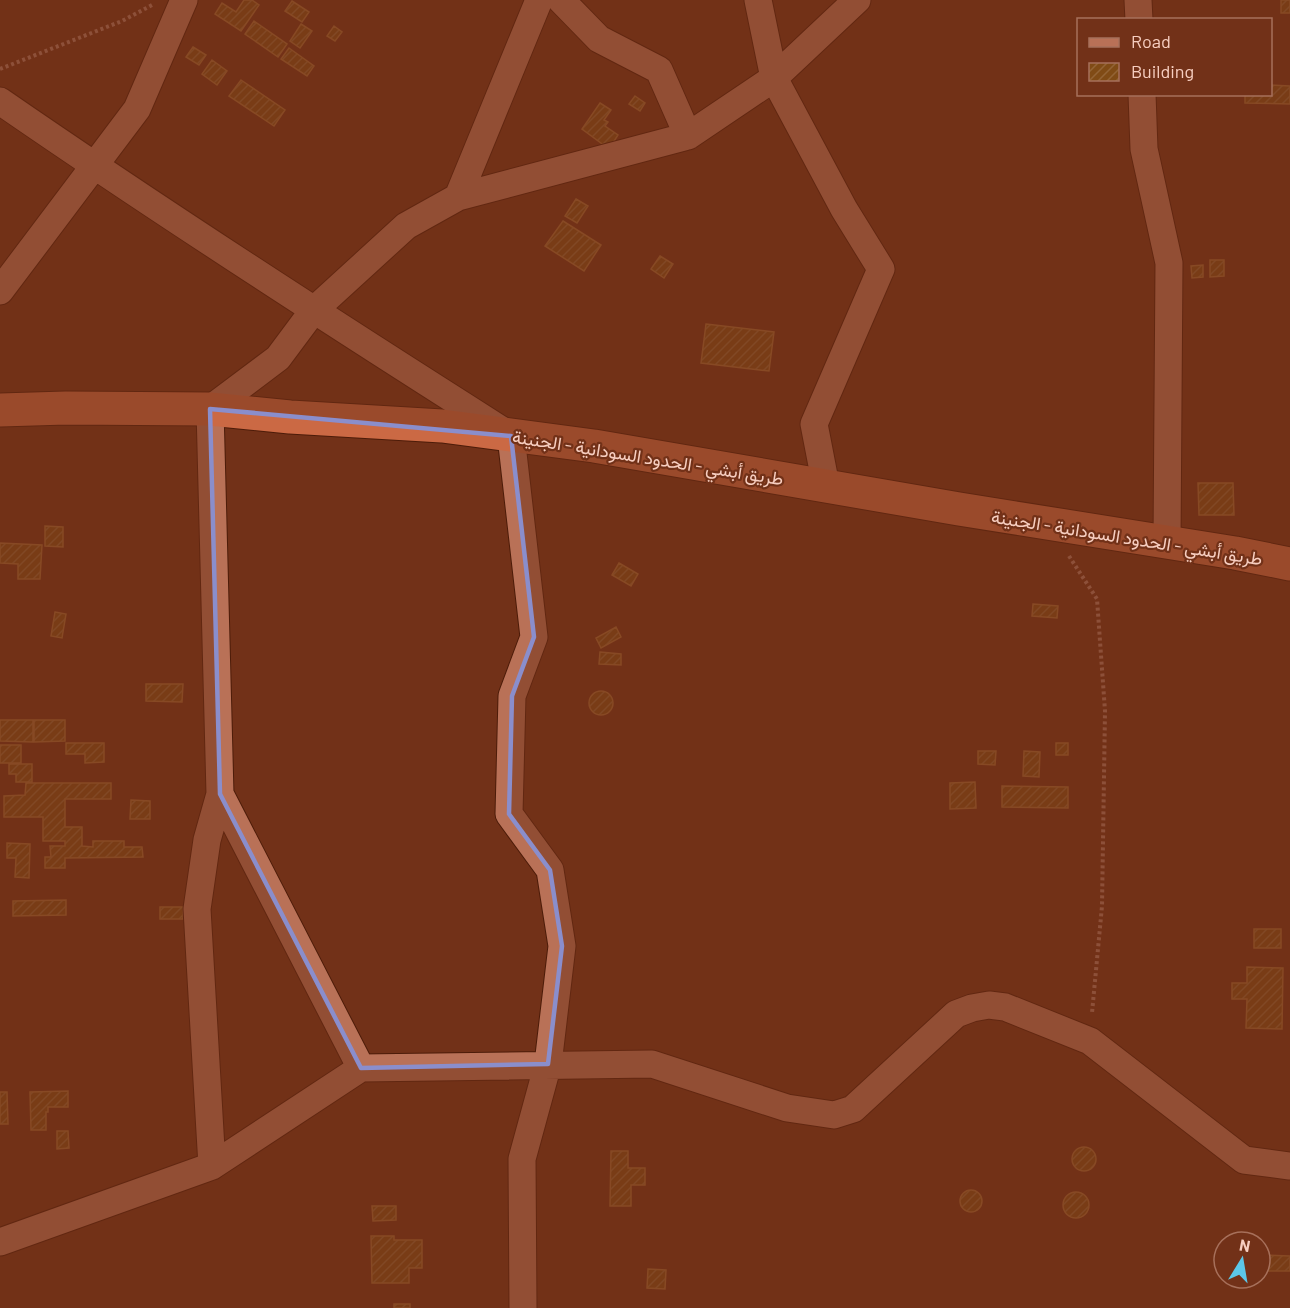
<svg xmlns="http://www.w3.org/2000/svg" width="1290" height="1308" font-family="Barlow,Vazirmatn,sans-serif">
	<defs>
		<pattern id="building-hatch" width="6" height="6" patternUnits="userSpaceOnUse" patternTransform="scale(1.5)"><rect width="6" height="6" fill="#804b15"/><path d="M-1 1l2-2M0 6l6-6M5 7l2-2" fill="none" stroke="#936435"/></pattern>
	</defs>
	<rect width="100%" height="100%" fill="#723118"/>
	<path fill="url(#building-hatch)" stroke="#a06733" stroke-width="1.5" d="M244,0H252L259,5L241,31L215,14L222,3L236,12Z
		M1281,0H1290V13H1281Z
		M292,1L309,12L302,22L285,11Z
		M254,21L287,44L278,57L245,34Z
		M301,24L312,31L300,48L290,41Z
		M334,26L342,32L335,41L327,36Z
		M193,47L206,55L199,65L186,57Z
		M289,48L314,66L307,76L281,59Z
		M212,60L227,71L217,85L202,74Z
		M241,80L285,110L274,126L229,96Z
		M1270,85L1290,86V104L1245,103V94H1270Z
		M635,96L645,103L640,111L629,104Z
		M600,103L611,110L604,120L608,122L605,126L618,135L609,149L582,129Z
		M576,199L588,206L577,223L565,216Z
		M563,221L601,245L584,271L545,246Z
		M660,256L673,264L664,278L651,269Z
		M1210,260H1224V276L1210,277Z
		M1203,265V277L1192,278L1191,266Z
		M706,324L774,332L769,371L701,363Z
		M1198,483H1233L1234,515H1199Z
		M45,526L63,527V547L45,546Z
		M0,543L42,545L40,579H18V564L0,563Z
		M619,563L638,574L631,586L612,575Z
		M1033,604L1058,606L1057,618L1032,616Z
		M55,612L66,614L62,638L51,636Z
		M616,627L621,637L601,648L596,638Z
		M600,652L621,654V665L599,664Z
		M146,684H183L182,702L146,701Z
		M589 703a12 12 0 1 1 24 0a12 12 0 1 1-24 0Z
		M0,720H33V742L0,741Z
		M34,720H65V741L34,742Z
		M66,743H104V762L85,763V754H66Z
		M1056,743H1068V755H1056Z
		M0,745H21V763H0Z
		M978,751H996L995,765L978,764Z
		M1024,751L1040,752L1039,777L1023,776Z
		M9,764H32V782H16V774H9Z
		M975,782L976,808L950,809V783Z
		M26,783H111V799H65V827H82V846L93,847V841H124V847H142L143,857L65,858V868H45V857H51L50,846H65V841H43V817H4V796L25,795Z
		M1002,786L1068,787V808L1002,807Z
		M131,800L150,801V819H130Z
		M7,843L30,844L29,878L15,877L16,858H7Z
		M66,900V915L13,916V901Z
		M160,907H183V919H160Z
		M1254,929H1281V948H1254Z
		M1247,967L1283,968L1282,1029L1246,1028L1247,999H1232V983H1247Z
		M68,1091V1107H48V1112H46V1130H31L30,1092Z
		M0,1092H7L8,1124H0Z
		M57,1131H68L69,1148L57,1149Z
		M1072 1159a12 12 0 1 1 24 0a12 12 0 1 1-24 0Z
		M611,1151H628V1168H645V1185H631V1206H610Z
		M960 1201a11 11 0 1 1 22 0a11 11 0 1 1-22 0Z
		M1063 1205a13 13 0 1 1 26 0a13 13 0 1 1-26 0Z
		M372,1206H396V1220L373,1221Z
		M371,1236H394V1240H422V1268H409V1283H372Z
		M1266,1255L1290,1256V1271H1265Z
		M648,1269L666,1270L665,1289L647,1288Z
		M394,1304H410V1308H394Z"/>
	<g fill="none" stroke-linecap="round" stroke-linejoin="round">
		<g stroke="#4d1c09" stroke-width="29">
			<path id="street" d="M561,0L599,39L659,70L688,136
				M758,0L774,78L844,209L881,269L814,424L826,486
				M1138,0L1139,20
				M1142,94L1144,149L1169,263L1167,542
				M0,101C168,217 339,327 511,436L534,637L512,696L509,814L550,870L562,946L548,1064L522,1159L523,1308
				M458,197L539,0
				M0,291L137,109L184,0
				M361,1068L220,794L210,409L278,358L313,311L406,226L458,197L688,136L774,78L857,0
				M212,1166L197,909L207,840L220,794
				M0,1242L212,1166L361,1068L652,1064L787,1108L834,1115L853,1109L956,1014L972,1008L989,1005L1005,1007L1090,1041L1244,1160L1290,1166"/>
		</g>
		<g stroke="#4d1c09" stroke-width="35">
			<path id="highway" d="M0,410L66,408L210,409L290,417L442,426L594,446L959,509L1235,553L1290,564"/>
		</g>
		<path stroke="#ad7763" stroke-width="4" stroke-dasharray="3 3" stroke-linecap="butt" d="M0,69L122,21L154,4
			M1069,556L1097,599L1105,711L1102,906L1092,1013"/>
		<use href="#street" stroke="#b97157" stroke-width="27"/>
		<use href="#highway" stroke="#cb6944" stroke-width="33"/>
	</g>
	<path d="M0 0H1290V1308H0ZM210,409L511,436L534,637L512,696L509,814L550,870L562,946L548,1064L361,1068L220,794Z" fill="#723118" fill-opacity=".55" fill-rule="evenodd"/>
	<path fill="none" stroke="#8a8ecc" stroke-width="4.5" stroke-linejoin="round" d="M210,409L511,436L534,637L512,696L509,814L550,870L562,946L548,1064L361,1068L220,794Z"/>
	<g text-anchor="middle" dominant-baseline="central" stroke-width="4.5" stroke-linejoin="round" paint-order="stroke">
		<g font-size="18" fill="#f7cec0" stroke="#723118">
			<text transform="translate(648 457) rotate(9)">طريق أبشي - الحدود السودانية - الجنينة</text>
			<text transform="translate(1127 537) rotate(9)">طريق أبشي - الحدود السودانية - الجنينة</text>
		</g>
	</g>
	<rect x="1077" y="18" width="195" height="78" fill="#723118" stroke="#a7705b" stroke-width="1.5"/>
	<rect x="1089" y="38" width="30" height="9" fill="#b97157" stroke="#a7705b" stroke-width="1.5"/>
	<text x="1131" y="48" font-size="18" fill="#f7cec0">Road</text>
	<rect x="1089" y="63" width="30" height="18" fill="url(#building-hatch)" stroke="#a7705b" stroke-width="1.5"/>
	<text x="1131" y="78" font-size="18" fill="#f7cec0">Building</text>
	<g transform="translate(1242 1260) rotate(11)"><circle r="28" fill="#723118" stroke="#a7705b" stroke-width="1.5"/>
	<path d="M0-4.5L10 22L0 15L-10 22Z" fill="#5cc7e8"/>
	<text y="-9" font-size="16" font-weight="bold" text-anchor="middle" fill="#f7cec0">N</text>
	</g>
</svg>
